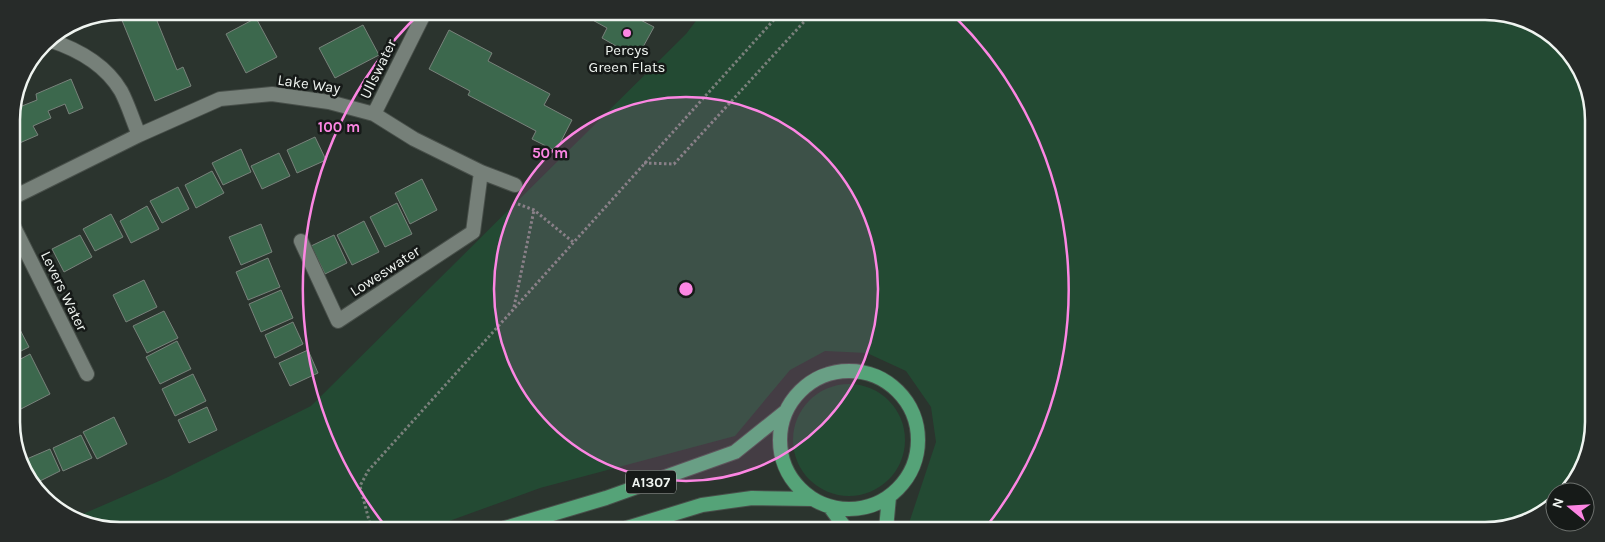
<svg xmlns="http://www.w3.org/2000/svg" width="1605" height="542" font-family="Karla,sans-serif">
	<rect width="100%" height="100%" fill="#2b342e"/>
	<path fill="#234a33" d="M702,13L1513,15L1566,48L1592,99L1590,450L1562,492H1555V502L1551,508L1491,531L907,529L936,442L931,407L906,371L867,353L825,351L790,370L735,436L540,488L430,528L92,527L76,517L166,478L311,406L686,34Z
		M793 440a56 56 0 1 1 112 0a56 56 0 1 1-112 0Z"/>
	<path fill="#3c684d" stroke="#78827b" d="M124,11H153L177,70L183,67L191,86L155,101L119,13Z
		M578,12L627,13L654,27L637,58L602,38L607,28Z
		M256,18L277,57L246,73L226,34Z
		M363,25L379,55L335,78L319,48Z
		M449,30L492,53L488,61L550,94L544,105L572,120L556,151L532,139L536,131L468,95L470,91L429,69Z
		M71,79L83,108L69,114L65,104L48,111L51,118L33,126L38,135L15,145L17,151L12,153V110L37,100L36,94Z
		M315,137L326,160L297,173L287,150Z
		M241,149L251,172L223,185L212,163Z
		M279,153L290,176L262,189L251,166Z
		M212,171L224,193L196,208L185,185Z
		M422,179L437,210L410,224L395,193Z
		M178,187L189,209L162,223L150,201Z
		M397,203L412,234L385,247L370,217Z
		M147,206L159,229L131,243L120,221Z
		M111,214L123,237L95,251L83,229Z
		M364,221L379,252L352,265L337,235Z
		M261,224L272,252L241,265L229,237Z
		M80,235L92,257L64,272L52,249Z
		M334,235L347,263L325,274L311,246Z
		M268,258L280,287L248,300L236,272Z
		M144,280L157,307L126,322L113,295Z
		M281,290L293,318L261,332L249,304Z
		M164,311L178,338L147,353L133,326Z
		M15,320L29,347L13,355V321Z
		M293,322L303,344L275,358L265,335Z
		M177,341L191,369L160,384L146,357Z
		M308,350L318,373L290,386L279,363Z
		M30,354L50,394L19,410L13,397V363Z
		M193,374L206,401L175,416L162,389Z
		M207,407L217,430L189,443L178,420Z
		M114,417L127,444L97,459L83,432Z
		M81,435L92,458L63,471L53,448Z
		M50,449L60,471L34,484L22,461Z"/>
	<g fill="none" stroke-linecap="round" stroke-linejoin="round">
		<g stroke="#484f4a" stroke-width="16">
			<path id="minor" d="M49,40C77,49 105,64 121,91C128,104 133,121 139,135
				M374,114L425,12
				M12,198L139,135L220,99L272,94L329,102L374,114L414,139L481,172L515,185
				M12,223L87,374
				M301,241L338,321L473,232L481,172"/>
		</g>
		<g stroke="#484f4a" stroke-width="16">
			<path id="primary" d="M780 440a69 69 0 1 1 138 0a69 69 0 1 1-138 0Z
				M830,507L846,529
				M505,528L606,498L735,452L785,412
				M627,528L702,505L752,498L813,499
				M886,529L889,497"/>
		</g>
		<path stroke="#79807b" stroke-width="3" stroke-dasharray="2.5 2.5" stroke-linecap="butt" d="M76,29L80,19
			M644,163L674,164L812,13
			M518,204L534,210L573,242
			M514,307L534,210
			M371,528L360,486L368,471L780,13"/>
		<use href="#minor" stroke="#768079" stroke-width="14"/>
		<use href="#primary" stroke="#55a378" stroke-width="14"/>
	</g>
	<circle cx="686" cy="289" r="192" fill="#fc86e3" fill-opacity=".12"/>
	<g fill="none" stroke="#fc86e3" stroke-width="2.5">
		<circle cx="686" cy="289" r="192"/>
		<path d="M386 527A383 383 0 0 1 420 13M954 16A383 383 0 0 1 986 527"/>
	</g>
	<circle fill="#fc86e3" stroke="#161a18" stroke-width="2" cx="627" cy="33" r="5"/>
	<g text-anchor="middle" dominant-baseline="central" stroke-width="5" stroke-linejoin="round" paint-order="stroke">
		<rect fill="#161a18" stroke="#aeb3af" stroke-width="1" x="626" y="470.5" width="50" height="23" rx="4"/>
		<g font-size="14" font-weight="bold" fill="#eff4f0">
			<text x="651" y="482">A1307</text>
		</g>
		<g font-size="15" fill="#eff4f0" stroke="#161a18">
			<text x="627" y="50">Percys<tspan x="627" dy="17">Green Flats</tspan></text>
		</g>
		<g font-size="15" fill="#eff4f0" stroke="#161a18">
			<text transform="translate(378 69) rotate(-64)">Ullswater</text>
			<text transform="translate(309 84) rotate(8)">Lake Way</text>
			<text transform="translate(385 271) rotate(-33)">Loweswater</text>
			<text transform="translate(64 291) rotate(64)">Levers Water</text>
		</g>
	</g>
	<path d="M0 0H1605V542H0ZM120 20H1485A100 100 0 0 1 1585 120V422A100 100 0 0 1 1485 522H120A100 100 0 0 1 20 422V120A100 100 0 0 1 120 20Z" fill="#272b29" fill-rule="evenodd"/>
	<path fill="none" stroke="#eff4f0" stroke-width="2.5" d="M120 20H1485A100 100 0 0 1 1585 120V422A100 100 0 0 1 1485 522H120A100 100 0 0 1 20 422V120A100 100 0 0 1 120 20Z"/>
	<circle cx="686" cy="289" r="8" fill="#fc86e3" stroke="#161a18" stroke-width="2.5"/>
	<g font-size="15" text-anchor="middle" font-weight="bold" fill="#fc86e3" stroke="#161a18" stroke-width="5" stroke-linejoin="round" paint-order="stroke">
		<text x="339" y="132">100 m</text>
		<text x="550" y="158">50 m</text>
	</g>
	<g transform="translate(1570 507) rotate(288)"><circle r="24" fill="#161a18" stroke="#6d716e"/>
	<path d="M0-4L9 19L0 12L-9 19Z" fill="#fc86e3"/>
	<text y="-8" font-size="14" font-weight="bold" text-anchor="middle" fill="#eff4f0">N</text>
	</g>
</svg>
